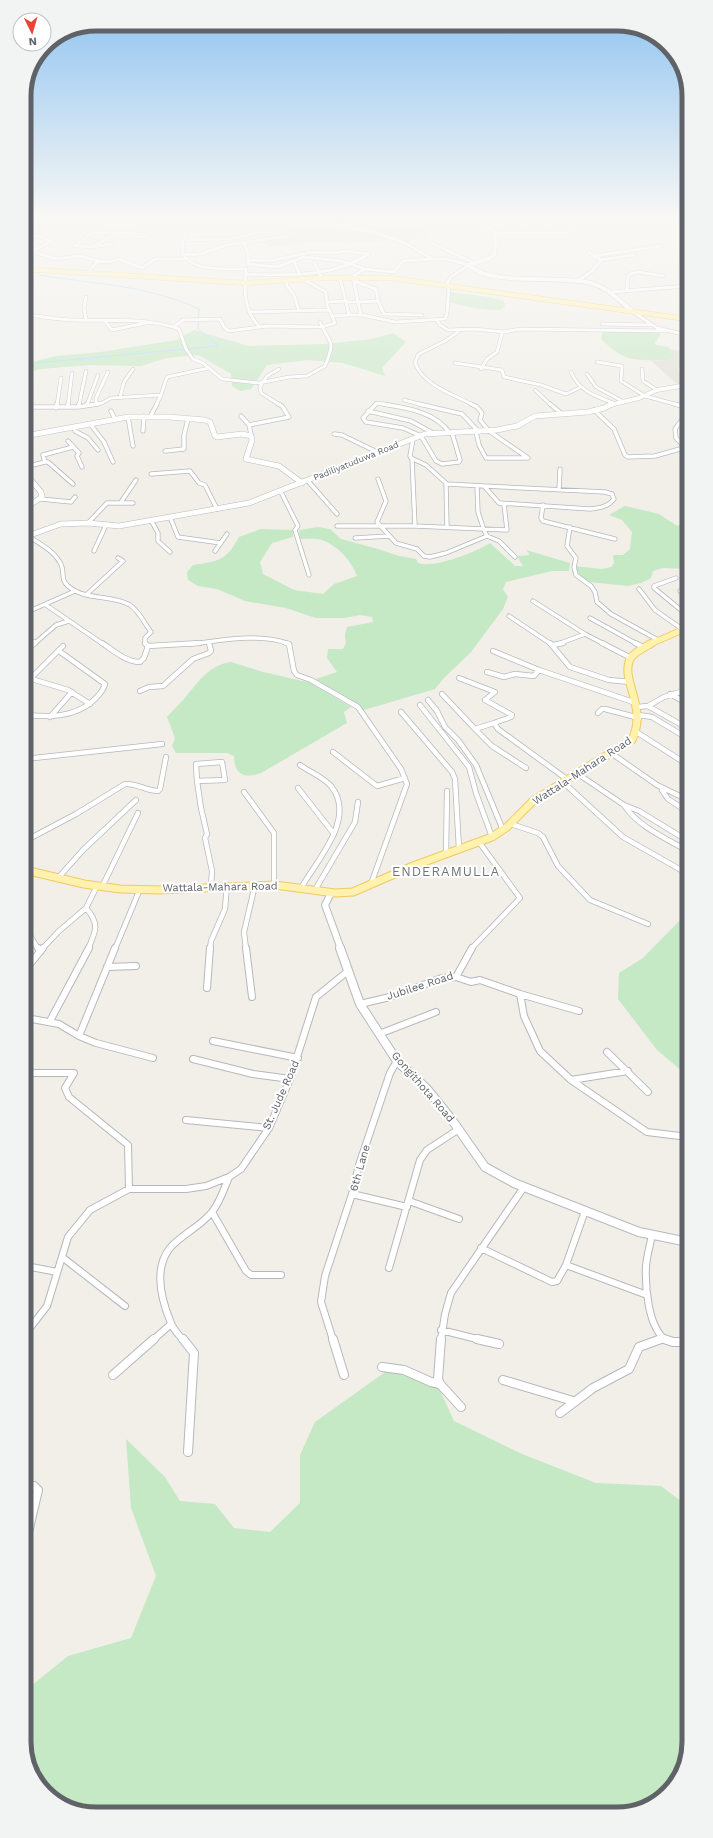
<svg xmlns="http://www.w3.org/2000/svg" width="713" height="1838" font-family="'Work Sans',sans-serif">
	<rect width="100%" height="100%" fill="#f1efe8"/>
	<path fill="#e1ded6" d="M215,217H424L415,224L427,227L428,236L407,242L400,240L344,243L322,241L269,247L258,240L294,235L278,228L204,231L202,227L199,226H189V220L212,219Z
		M670,349L686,352V367L677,369L687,378V385L679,386L650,360L663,361L671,354Z"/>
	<path fill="#c5e8c5" d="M449,292L489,297L504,301L505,306L501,310C480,310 467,307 448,302Z
		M194,330L249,346L324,344L372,339L393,333L406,342L382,368L385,376L343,363L307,360L267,365L251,389L240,391L232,386L231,374L199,355L167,358L141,366L91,365L41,369L25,373V364L56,356L100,352L177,340Z
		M603,331L658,332L661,334L655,343L656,345L669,347L673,357C667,362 661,360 655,360C628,361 620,357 601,339Z
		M625,506L659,514L677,526L687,522V569L662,568L653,571L651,578L641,583L628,586L589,582L572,573L574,566L602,569L611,567L614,563L613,555H623L630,549L632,532L622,520L609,515Z
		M318,527L330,529L341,539L378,549L399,556L416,559L418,563C433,569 477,552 490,543L515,566H523L518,558V556L530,555L526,550L570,563L569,571H552L506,582L503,589L508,597L503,609L471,652L443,679L435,689L364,710L313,680L337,672L327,658L328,649H343L346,643L345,635L347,627L373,622L372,617L360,615L344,618H316L286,608L245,601L217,589L198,586L188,580L187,572L193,565C219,561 226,561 239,537L261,529L293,530V537L272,543L260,562L263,574L294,590L323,594L334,584L357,576C351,560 338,546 322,540C316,538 306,539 300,539L299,530Z
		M231,662L263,672L311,683L351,707L344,712L347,723L261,773C245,779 234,775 234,756L227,753H176L172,746L175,738L167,717C174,709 182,702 188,694C201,679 210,665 231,662Z
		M688,912V1076L657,1050L618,999L619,973L643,958Z
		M388,1370L438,1386L454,1421L522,1454L596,1483L661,1486L686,1505L689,1525V1742L674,1786L636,1811L91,1814L52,1799L27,1761L26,1690L68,1656L131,1638L156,1576L131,1508L126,1439L165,1477L180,1501L215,1504L234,1528L270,1532L300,1503V1455L315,1422Z"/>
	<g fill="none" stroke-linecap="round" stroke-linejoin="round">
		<path stroke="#aadaff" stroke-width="1" d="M25,364L219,346L198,329L199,309C148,285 93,284 39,275"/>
		<g stroke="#b5b8bc" stroke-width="4">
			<path id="street-far4" d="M184,217C189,226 185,232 183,241C175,273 226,269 246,269
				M327,217L330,222L336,225L373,232L407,244L432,259H446L469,265
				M627,217H629
				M648,217L658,219H687
				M124,219L141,217
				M186,219H211
				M681,219L684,229
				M105,222L109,225H126
				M550,226L563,232
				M24,228H41
				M25,228L31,234L52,241L32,251L33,252L56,259L80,256L98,261L87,273
				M128,233L149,235
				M494,233H570L569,227H576L574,219
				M517,233L524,222
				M24,237L34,235
				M183,240L230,239L261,232H271
				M244,243L248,253V263
				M432,243L474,263
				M111,244L93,247L74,246L92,233H118L128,223L123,217
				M95,245L118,233H128L132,237H145
				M182,255L201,254L227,245L288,236
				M594,256L661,246
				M601,260L634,255
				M98,261L108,262L119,259L142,268L155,259H185
				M294,261L299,273
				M314,263L322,278
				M248,264L277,267L304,257L341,261L365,269
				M246,271C244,292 244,312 260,327
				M245,274C278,275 312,277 344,266C353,263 361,258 369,254L346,251L335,253L312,252L270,261L248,260
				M24,275L33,270
				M351,277L365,269L394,272L403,261L432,259
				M353,277L358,302L378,301L384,314L422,315
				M340,278L349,315H362L395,322L445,319L447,314L449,285
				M579,280L592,271L601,260L588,252
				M287,281V286L294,295L299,311
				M354,281L376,289L378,301
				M446,285L451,277L469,265
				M627,291L628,277L630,274L638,272L664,276
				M611,292L687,286
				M86,297L84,308L86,320
				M327,302L347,301
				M347,302H358L361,315
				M24,309L29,299
				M249,312L330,310
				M636,314L657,328L687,335
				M24,315C40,316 56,319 73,320C109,321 144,317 179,329L186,349L193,359L203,363L222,379L259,383L289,377L307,376L325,366C336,340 330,344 320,322
				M333,316L349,315
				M436,319L440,325L448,330L474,329L504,332L520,329L665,331
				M105,321L112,330L151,322
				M602,324L651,325
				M174,327L183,320L220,319L224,327L229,331L268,326L322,327L335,323L327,305L326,292L303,279
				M458,332L445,341L421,353L418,355L415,363C424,386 453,394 473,405
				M597,362L622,366L621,381L645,396L678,405
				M455,363L502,370L504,377L541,385L566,394L579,388
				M279,369L267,376L260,387L261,393L280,405
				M481,369L487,359L497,352L502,333
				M642,369L643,381L657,390
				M571,372C579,391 595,396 613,403
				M587,374L596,387L622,401
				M27,386V405
				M535,390L551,405
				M120,397L124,382L133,369
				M404,400L423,405
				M96,404V398L108,372
				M57,405L61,378
				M68,405L72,373
				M79,405L86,371
				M87,405L98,375
				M92,405L102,403L111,398L161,395L167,377L209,368
				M156,405L161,395
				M375,405L377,403L389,405"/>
		</g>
		<g stroke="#b5b8bc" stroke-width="5">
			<path id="street-far3" d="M27,404V407
				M376,404L363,418L366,422L403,428L421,436L436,461L442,464L459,462L460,460L452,433
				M383,404C408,408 435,412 450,433
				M419,404L462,414L479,432
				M471,404L477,407L482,413L480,420L489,431L528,458H486L479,445L476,432
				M550,404L562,414
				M674,404L687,407
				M86,406L87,404
				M25,407H78L98,404
				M68,407V404
				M78,407L79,404
				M56,408L57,404
				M594,410L614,429L625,455L628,457L655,456L687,447
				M111,411L115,419
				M368,411L411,421L433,433
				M241,416L249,425
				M128,417L133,446
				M150,417L157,404
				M687,419L681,421L675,429L676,438L687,449
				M91,425L104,442L113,462
				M74,427L75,431L88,438L98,450
				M143,431L144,416
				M334,434L342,435L377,452
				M249,435L251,434L249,425L289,417L282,406L278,404
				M413,439L410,456L412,459L415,526
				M68,441L79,453L77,456L82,467
				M165,451L184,449V435L188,419
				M45,462H48L73,484
				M25,467L45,462L43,455L73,447
				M151,474L190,471L199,483L205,485L217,509
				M378,479L386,501L377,522L396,543L417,549L424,556L430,557L446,553L487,536
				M308,481L337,514
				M446,483L447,527
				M477,486L478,512L484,530L487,536L499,541L515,557
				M484,486L605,492L612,494L614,499C608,507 599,508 590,509L500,503
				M559,490L560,469
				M281,492L298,526L295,530L309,575
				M41,499L71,502L75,497
				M121,502L136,480
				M543,505L541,518L543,521L615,539
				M170,517L178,537L221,543
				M151,520L158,533V541L170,552
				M88,523L107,503H133
				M337,526H415L507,530L504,504L499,503L484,486L447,484L426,465L411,458
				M570,527L567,546L576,558L574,567L576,575L591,586L595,592L597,602L611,614L658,640
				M28,536C40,544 57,552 62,567C64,574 61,580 68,586C85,601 111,594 130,605C139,611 145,624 151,632L145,638V644
				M355,538L389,536
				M94,551L106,525
				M215,551L227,534
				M676,578L654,586V588L687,615
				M639,589L655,610L682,629
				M680,591L687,589
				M86,595L123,561L118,558
				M533,601L585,634L604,644
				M46,605L103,644
				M25,613L75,591
				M509,616L551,644
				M590,618L637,644
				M25,641L35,642
				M34,644L56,625L69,621
				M190,644C219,641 261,632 289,644
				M558,644L585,634"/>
		</g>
		<g stroke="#b5b8bc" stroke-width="6">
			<path id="street-far2" d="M102,643C114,651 126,662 140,662L144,658L148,646
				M145,643L148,646L200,643
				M286,643L289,644L294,671L297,675L311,680L358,707L401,769L407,784L371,884
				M550,643L570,667L609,680L631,682
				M602,643L631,658
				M635,643L645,648
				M553,645L563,643
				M25,651L35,643
				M493,651L539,670L636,703
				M487,672L504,677L515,674L534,676L539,670
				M25,677L68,690L90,704
				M459,678L495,692L485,700L512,715L511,717L494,723
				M25,684L63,646
				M140,691L149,687L163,686L193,659L209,653L211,651L209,643
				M442,694L475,729L494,723L498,729L568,780
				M670,694L687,703
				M428,700L437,711L445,727L458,740L476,765L503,830
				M420,705L469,767L476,793L492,837
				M648,706L687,728
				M637,707L648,706L664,697L687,690
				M401,712L452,772L455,779L459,849
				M598,713L602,709H605L639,718
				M25,715C49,717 73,718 93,701C98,696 103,692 105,684L59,651
				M639,715L652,717L687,738
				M50,717L72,692
				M475,729L492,746L526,768
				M638,733L688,765
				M333,752L377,786L405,778
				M611,753L657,785L688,800
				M25,759L162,744
				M222,762L225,780L197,781L196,764Z
				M300,765C310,772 323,777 331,786C357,818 317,860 301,888
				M578,774L624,805L639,811L688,841
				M197,781L201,808L207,834L205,838L212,871L211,886
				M564,783L623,837L688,874
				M298,788L334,834
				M662,790L668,799L688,812
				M244,792L274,833V885
				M624,805C637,826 667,839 688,851
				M511,824L538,833L543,837L558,866L590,900L648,924
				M25,841L76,814L125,784C137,783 146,791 158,791L160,789L166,757
				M446,854L447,791
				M58,878L83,850L136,800
				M102,887L138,813
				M315,890L355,822L358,802
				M86,908C100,924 96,931 88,949
				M25,927L38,949
				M42,949L59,931L86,908L97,886
				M115,949L140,889
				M210,949L211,941L225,909L227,885
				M246,949L244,932L255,885
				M471,949L520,898L479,842"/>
		</g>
		<g stroke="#b5b8bc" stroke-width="8">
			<path id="street-far1" d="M38,948L40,952
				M246,948L252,997
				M25,954L34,959
				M107,967L136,966
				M25,970L43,948
				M456,977L471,982L480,980L520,994L524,1016L540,1051L571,1080L647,1132L688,1137
				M207,988L210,948
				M520,994L579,1011
				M360,1004L390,997L442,978L456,977L472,948
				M25,1016L32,1019L59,1024L79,1036L115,948
				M50,1021L89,948
				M379,1034L436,1012
				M79,1036L96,1043L153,1058
				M213,1041L298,1058
				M607,1052L648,1092
				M193,1059L253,1074L290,1079
				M26,1073H74L65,1088L69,1097L128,1145L129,1189
				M571,1080L628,1071
				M186,1120L269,1128
				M352,1194L407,1207
				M409,1201L459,1219
				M212,1212L246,1271L251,1275H281
				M652,1235C650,1245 647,1255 646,1266C645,1286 648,1328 666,1340
				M481,1248L552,1282L557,1281L566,1265L585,1211
				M62,1257L125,1306
				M566,1265L647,1295
				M26,1266L57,1272
				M389,1268L420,1160L427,1150L459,1129
				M441,1330L481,1340
				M26,1333L47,1306L68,1237L90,1210L129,1189H186L206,1186L229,1177L241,1169L269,1128L290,1079L316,997L348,971
				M153,1340L171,1324
				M183,1340C179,1335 173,1329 171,1323C161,1299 153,1269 170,1248C182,1234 200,1227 212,1212C220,1202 224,1189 229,1177
				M333,1340L321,1302L325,1276L352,1194L359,1165L390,1073L397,1061
				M441,1340L445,1314L451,1293L524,1187
				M658,1340L663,1338"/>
		</g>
		<g stroke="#b5b8bc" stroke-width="10">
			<path id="street" d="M183,1339L194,1353L188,1452
				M333,1339L344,1375
				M441,1339L438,1379L440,1384L461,1407
				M477,1339L499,1344
				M664,1339L673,1342H688
				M382,1367L404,1370L431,1382L440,1384
				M113,1375L154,1339
				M503,1380L573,1401
				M560,1413L593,1388L629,1369L639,1347L661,1339
				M26,1487L34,1486L38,1490L26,1541"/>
		</g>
		<g stroke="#b6babf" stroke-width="5">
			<path id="secondary-far3" d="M479,217L485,225L494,231L496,241L494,255L490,258L469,265C490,287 559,274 591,283C610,288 619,302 634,312
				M610,405L639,398L657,390L687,385"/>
		</g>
		<g stroke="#b6babf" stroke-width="6">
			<path id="secondary-far2" d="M25,436L128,417H169L205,420L210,422L215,436L217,437L242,434L251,436L252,440L246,459L279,466L302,483
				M25,473L41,492L42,497L25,508
				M25,537L61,524L88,523L119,526L249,503L425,434L497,430L517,426L535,416L588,412L604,408L612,404"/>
		</g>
		<g stroke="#b6babf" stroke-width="8">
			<path id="secondary-far1" d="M331,893L325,905L341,949"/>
		</g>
		<g stroke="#b6babf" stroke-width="10">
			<path id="secondary" d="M340,948L360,1004L397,1061L427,1089L452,1120L485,1167L514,1183L639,1232L688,1242"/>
		</g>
		<g stroke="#f2c960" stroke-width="5.5">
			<path id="primary-far2" d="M24,269L246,283L322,278H391L687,319"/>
		</g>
		<g stroke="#f2c960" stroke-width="7">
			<path id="primary-far1" d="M650,644L687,628"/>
		</g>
		<g stroke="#f2c960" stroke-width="9">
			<path id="primary" d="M25,870L84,884L120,889L159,890L275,885L335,893L353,892L413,866L492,837L507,827L534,800L632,740C648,707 620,680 630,659C634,652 645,647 652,643"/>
		</g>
		<use href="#street-far4" stroke="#fff" stroke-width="3"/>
		<use href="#street-far3" stroke="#fff" stroke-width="3.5"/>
		<use href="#street-far2" stroke="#fff" stroke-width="4.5"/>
		<use href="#street-far1" stroke="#fff" stroke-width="6"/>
		<use href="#street" stroke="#fff" stroke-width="8"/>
		<use href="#secondary-far3" stroke="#fff" stroke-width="4"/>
		<use href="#secondary-far2" stroke="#fff" stroke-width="5"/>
		<use href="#secondary-far1" stroke="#fff" stroke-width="6"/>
		<use href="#secondary" stroke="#fff" stroke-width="8"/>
		<use href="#primary-far2" stroke="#fff2af" stroke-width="4.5"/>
		<use href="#primary-far1" stroke="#fff2af" stroke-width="5.5"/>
		<use href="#primary" stroke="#fff2af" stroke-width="7"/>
	</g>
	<linearGradient id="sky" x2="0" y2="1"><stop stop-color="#8fc3f1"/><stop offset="0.46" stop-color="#f9f8f5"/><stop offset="1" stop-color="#f9f8f5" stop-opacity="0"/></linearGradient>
	<rect width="713" height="474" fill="url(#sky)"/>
	<g text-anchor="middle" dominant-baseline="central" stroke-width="4" stroke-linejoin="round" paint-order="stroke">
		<g font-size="9" fill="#5f6368" stroke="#fff">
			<text transform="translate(356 461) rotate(-22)">Padiliyatuduwa Road</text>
		</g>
		<g font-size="11" fill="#5f6368" stroke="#fff">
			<text transform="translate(582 771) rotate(-33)">Wattala-Mahara Road</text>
			<text transform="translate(220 887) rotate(-1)">Wattala-Mahara Road</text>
			<text transform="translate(420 986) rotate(-18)">Jubilee Road</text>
			<text transform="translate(423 1087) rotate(49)">Gongithota Road</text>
			<text transform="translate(281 1095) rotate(-66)">St. Jude Road</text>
			<text transform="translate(360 1168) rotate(-74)">6th Lane</text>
		</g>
		<g font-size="13" letter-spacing="1" fill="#70757a" stroke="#fff">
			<text x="446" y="871">ENDERAMULLA</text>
		</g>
	</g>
	<path d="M0 0H713V1838H0ZM96 31H617A65 65 0 0 1 682 96V1742A65 65 0 0 1 617 1807H96A65 65 0 0 1 31 1742V96A65 65 0 0 1 96 31Z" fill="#f2f3f3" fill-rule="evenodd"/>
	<path fill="none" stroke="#5f6368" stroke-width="5" d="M96 31H617A65 65 0 0 1 682 96V1742A65 65 0 0 1 617 1807H96A65 65 0 0 1 31 1742V96A65 65 0 0 1 96 31Z"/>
	<g transform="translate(32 32) rotate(175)"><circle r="19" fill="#ffffff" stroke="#bfc1c3"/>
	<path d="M0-3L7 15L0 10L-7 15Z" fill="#ea4335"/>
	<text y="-6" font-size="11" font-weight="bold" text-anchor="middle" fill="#5f6368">N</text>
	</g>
</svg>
